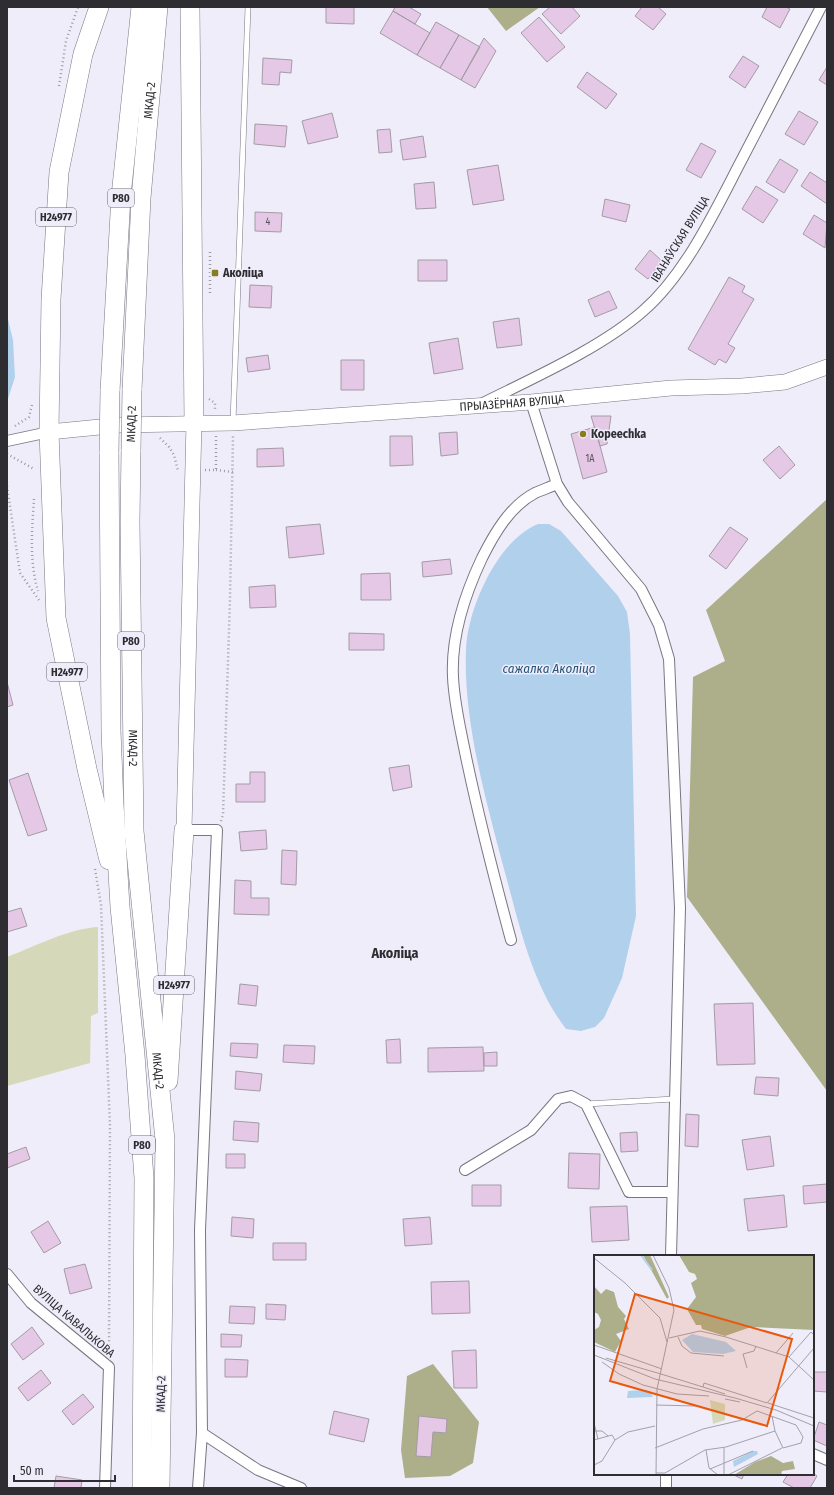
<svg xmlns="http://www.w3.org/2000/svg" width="834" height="1495" font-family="'Fira Sans Condensed',sans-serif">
	<rect width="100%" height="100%" fill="#f0edfa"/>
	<path fill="#d5d8b9" d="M98,927V1013L91,1016L90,1063L7,1086V957C36,946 67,929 98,927Z"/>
	<path fill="#acaf8a" d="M487,7H540L506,31Z
		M827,499V1091L687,897L693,677L725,661L706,610Z
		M433,1364L479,1422L473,1463L450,1476L405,1478L401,1450L407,1376Z"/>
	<path fill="#b1d0ec" d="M7,315L13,340L15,377L7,402Z
		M538,524H549L561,531L618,596L627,612L630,634L636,916L622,978L604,1018L595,1027L581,1031L566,1029C531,983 519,923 504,869C486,800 463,721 466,649C468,607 498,540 538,524Z"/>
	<path fill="#e4c8e5" stroke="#a49ba5" d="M326,7H354V24L326,23Z
		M395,7H409L421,14L415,24L393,11Z
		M550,7H572L580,16L561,34L542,14Z
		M642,7H658L666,14L653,30L635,16Z
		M767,7H786L790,9L780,28L762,17Z
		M393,11L430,33L417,55L380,33Z
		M539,17L565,47L547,62L521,33Z
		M436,22L459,35L440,68L417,55Z
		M459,35L480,47L461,80L440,68Z
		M484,38L496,51L475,88L461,80Z
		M743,56L759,66L745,88L729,77Z
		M263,58L292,60L291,73L280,72L279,85L262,84Z
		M827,67V85L819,80Z
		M587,72L617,94L606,109L577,87Z
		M799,111L818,122L804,145L785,134Z
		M332,113L338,137L308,144L302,121Z
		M255,124L287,126L285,147L254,144Z
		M390,129L392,152L379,153L377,130Z
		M423,136L426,157L403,160L400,140Z
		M701,143L716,151L701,178L686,170Z
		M780,159L798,170L784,193L766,182Z
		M498,165L504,200L473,205L467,170Z
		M810,172L827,183V204L801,186Z
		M434,182L436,208L416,209L414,184Z
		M756,186L778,200L763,223L742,209Z
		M605,199L630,205L626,222L602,216Z
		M255,212L282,213L281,232L255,231Z
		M814,215L827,223L825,248L803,234Z
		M650,250L662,261L648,279L635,269Z
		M418,260H447V281H418Z
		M729,277L745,286L742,292L754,299L728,344L735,348L726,363L719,359L715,365L688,349Z
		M250,285L272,286L271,308L249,307Z
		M609,291L617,308L595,317L588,300Z
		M519,318L522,345L497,348L493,322Z
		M458,338L463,369L434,374L429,343Z
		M268,355L270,369L248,372L246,358Z
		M341,360H364V390H341Z
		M591,416H611L607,444L600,446Z
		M595,427L607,472L583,479L571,434Z
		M457,432L458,454L441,456L439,433Z
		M390,436H412L413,465L390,466Z
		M779,446L795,465L780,479L763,460Z
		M283,448L284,466L257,467V449Z
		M320,524L324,554L289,558L286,527Z
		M730,527L748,539L726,569L709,556Z
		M450,559L452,574L423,577L422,562Z
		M390,573L391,600H361V574Z
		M275,585L276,607L250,608L249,587Z
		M349,633L384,634V650H349Z
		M7,682L13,705L7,707Z
		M409,765L412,787L393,791L389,768Z
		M250,772H265V802H236V784H250Z
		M28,773L47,830L28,836L9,780Z
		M266,830L267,849L241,851L239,832Z
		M282,850L297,851L296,885L281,884Z
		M235,880L251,881V898H269V915L234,914Z
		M21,908L27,926L7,932V912Z
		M240,984L258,986L256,1006L238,1004Z
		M753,1003L755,1064L717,1065L714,1004Z
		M400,1039L401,1063H387L386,1040Z
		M231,1043L258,1044L257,1058L230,1056Z
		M284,1045L315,1046L314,1064L283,1062Z
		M483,1047L484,1071L428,1072V1048Z
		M497,1052V1066H484V1053Z
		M236,1071L262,1074L260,1091L235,1089Z
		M756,1077L779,1078L778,1096L754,1094Z
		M686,1114L699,1115L698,1147L685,1146Z
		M234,1121L259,1123L258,1142L233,1140Z
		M637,1132L638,1151L621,1152L620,1133Z
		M770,1136L774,1166L747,1170L742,1140Z
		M26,1147L30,1159L7,1168V1154Z
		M569,1153L600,1154L599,1189L568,1188Z
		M226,1154H245V1168H226Z
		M827,1184V1202L804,1204L803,1186Z
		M472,1185H501V1206H472Z
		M784,1195L787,1227L748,1231L744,1199Z
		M627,1206L629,1240L592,1242L590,1207Z
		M232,1217L254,1219L253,1238L231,1236Z
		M430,1217L432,1244L405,1246L403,1219Z
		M48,1221L61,1243L44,1253L31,1232Z
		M273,1243H306V1260H273Z
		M85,1264L92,1288L70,1294L64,1269Z
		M469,1281L470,1313L432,1314L431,1282Z
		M266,1304L286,1305L285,1320L266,1319Z
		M230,1306L255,1307L254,1324L229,1323Z
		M32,1327L44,1344L23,1360L11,1344Z
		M221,1334L242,1335L241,1347H221Z
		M476,1350L477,1388H454L452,1351Z
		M225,1359L248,1360L247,1377H225Z
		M41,1370L51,1383L28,1401L18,1388Z
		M813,1372H827V1392L813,1391Z
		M83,1394L94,1407L73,1425L62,1411Z
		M334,1411L369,1419L364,1442L329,1434Z
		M419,1416L447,1419L446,1433L433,1432L431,1457L416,1456Z
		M819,1422L827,1425V1446L813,1440Z
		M813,1473L817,1476L810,1488H794L783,1482L788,1474Z
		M732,1474H744L742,1479Z
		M56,1476L82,1480L81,1488H54Z"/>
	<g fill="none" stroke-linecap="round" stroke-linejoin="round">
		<g stroke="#797681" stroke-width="6">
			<path id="lane" d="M233,422L248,7
				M586,1104L674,1099"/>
		</g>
		<g stroke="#797681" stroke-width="12">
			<path id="street" d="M531,402L557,484L568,502L641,589L659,625L669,659L680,908L671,1256
				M483,403C533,378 601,348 643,311C685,275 715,211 740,163C767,111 794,59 821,7
				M7,441L49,432
				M184,830H217L200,1230L202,1433L258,1470L301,1488
				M511,940C494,877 478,815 465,752C460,727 454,702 453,677C451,637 465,594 482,558C494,534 510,506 535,493C542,490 550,487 557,484
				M465,1170L531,1130L558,1099L571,1096L586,1104L629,1192H672
				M7,1274L31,1303L109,1367L105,1488
				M813,1454L827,1460
				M198,1488L202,1433
				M666,1488V1474"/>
		</g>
		<g stroke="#797681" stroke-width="16">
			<g id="secondary">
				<path id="s1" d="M49,432L120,425L233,423L531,402L671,388L742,386L785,382L827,367"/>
				<path d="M184,830L194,423"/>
			</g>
		</g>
		<g stroke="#797681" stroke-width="20">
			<g id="highway">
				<path d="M99,7L83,54L59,172L51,299L49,432L56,618L87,769L109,860"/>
				<path d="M190,7L194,423"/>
				<path id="s2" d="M132,390L141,198L158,7"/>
				<path d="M110,391L121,196L141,7"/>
				<path id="s3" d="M131,450L130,522L134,831L165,1140L160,1488"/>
				<path d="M109,452L111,731L114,804L120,907L135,1055L144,1178L142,1488"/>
				<path d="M168,1081L184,830"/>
			</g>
		</g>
		<path stroke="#9d9ba4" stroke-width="2.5" stroke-dasharray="1 3" stroke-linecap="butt" d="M59,86L66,41L78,7
			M210,293V250
			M209,399L215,403V411
			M15,426L29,417L32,405
			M160,438L169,447L174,455L178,471
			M7,454L34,469
			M205,470H216V436
			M216,470L233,472
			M7,486L20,573L39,600
			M34,499C32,529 29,561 38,591
			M221,821L223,815L230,599L233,436
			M95,869L101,905L110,1126L109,1352"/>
		<use href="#lane" stroke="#fff" stroke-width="5"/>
		<use href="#street" stroke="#fff" stroke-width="10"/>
		<use href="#secondary" stroke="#fff" stroke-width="15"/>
		<use href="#highway" stroke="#fff" stroke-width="19"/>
		<g stroke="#797681" stroke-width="20" stroke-linecap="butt">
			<g id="highway-bridge">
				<path id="s4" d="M131,450L132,390"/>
				<path d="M109,452L110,391"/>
			</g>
		</g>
		<use href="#highway-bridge" stroke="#fff" stroke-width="19"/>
	</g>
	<g fill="#897d23" stroke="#f0edfa" stroke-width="1.5">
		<rect x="211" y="269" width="8" height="8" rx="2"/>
		<circle cx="583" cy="434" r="4"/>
	</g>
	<g text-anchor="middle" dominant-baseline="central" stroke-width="3" stroke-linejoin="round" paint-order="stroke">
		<g font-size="10" fill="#5c545f">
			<text x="268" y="222">4</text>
			<text x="590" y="459">1А</text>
		</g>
		<g fill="#f0edfa" stroke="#68676e" stroke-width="1">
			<rect x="108" y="189" width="26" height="18" rx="3"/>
			<rect x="36" y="208" width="40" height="18" rx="3"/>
			<rect x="118" y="632" width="26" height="18" rx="3"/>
			<rect x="47" y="663" width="40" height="18" rx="3"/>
			<rect x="154" y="976" width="40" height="18" rx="3"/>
			<rect x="129" y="1136" width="26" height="18" rx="3"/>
		</g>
		<g font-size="11" font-weight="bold" fill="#2e2d32">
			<text x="121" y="198">Р80</text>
			<text x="56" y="217">Н24977</text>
			<text x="131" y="641">Р80</text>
			<text x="67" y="672">Н24977</text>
			<text x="174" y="985">Н24977</text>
			<text x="142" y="1145">Р80</text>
		</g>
		<g font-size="12" fill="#2e2d32" stroke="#f0edfa">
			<text stroke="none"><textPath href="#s2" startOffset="290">МКАД-2</textPath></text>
			<text transform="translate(680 239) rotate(-58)">ІВАНАЎСКАЯ ВУЛІЦА</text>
			<text stroke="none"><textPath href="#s1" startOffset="464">ПРЫАЗЁРНАЯ ВУЛІЦА</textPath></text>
			<text stroke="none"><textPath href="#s4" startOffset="26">МКАД-2</textPath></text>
			<text stroke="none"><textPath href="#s3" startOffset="298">МКАД-2</textPath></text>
			<text stroke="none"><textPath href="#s3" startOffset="622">МКАД-2</textPath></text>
			<text transform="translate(74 1321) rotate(41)">ВУЛІЦА КАВАЛЬКОВА</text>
			<text transform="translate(161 1394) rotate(-89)">МКАД-2</text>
		</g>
		<g font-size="12" font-weight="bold" fill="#2e2d32" stroke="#f0edfa" text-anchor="start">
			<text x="223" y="273">Аколіца</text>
			<text x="591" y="434">Kopeechka</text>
		</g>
		<g font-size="13" font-style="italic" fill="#255479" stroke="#f0edfa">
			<text x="549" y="668">сажалка Аколіца</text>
		</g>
		<g font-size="14" font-weight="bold" fill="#2e2d32" stroke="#f0edfa">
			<text x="395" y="953">Аколіца</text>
		</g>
	</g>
	<g transform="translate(594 1255)">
		<rect width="220" height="220" fill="#f0edfa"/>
		<path d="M116,145L131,149V165L119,169Z" fill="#d5d8b9"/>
		<path d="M49,0H56L75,42L73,44ZM85,0H220V75L157,72L131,81L108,74L107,70H102L93,54L102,42L97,28L103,24L101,19L95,17ZM0,31L7,39L12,34L20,37L24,52L32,61L30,64L35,74L22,79L27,86L21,97L0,87V75L5,72L7,65L4,59L0,57ZM177,201L189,208L199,206L201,214L188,216L187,220H140L161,207Z" fill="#acaf8a"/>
		<path d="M98,79L132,87L142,96L129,99L99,97L88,85ZM48,135L56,136L59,142L33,143L34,136ZM159,196H163L164,199L140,212L139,206Z" fill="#b1d0ec"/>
		<path fill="none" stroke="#b1d0ec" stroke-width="2" d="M47,0L58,15"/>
		<path fill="none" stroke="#a2a0aa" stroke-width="1" d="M59,0L75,33L80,55L63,134L62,220M0,3L31,28L66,63L73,87M84,82L88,91L97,98L130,101M75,83L106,76L132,82L195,102L220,125M0,90L68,114M182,98L199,78M0,100L61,124L141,143L182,155L220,171M195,102L217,77L220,80M12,103L67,119M8,107L25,119L49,130L83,139L115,141M153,113L149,99L160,96L162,91M67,119L109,132L110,128L173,148L220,93M109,132L131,139M131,144L146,147M174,148L220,163M62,150L101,151M178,161L181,176M0,168L4,184M0,176H8L14,181M0,185L18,180L21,185M61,193L109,174L148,165L163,156L202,170L209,182L207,188L189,193L181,176L132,192L111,195L71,218H62M130,193V220M112,195L115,213L124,220M0,210L8,206L21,185L34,177L61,171M116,214L159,196M134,220L188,193"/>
		<path fill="#e8590c" fill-opacity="0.15" stroke="#e8590c" stroke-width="2" d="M41,39L198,84L173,171L16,126Z"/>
		<rect width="220" height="220" fill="none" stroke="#2e2d32" stroke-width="2"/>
	</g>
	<rect width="834" height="1495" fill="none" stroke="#2e2d32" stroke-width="16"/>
	<path d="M14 1475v6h101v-6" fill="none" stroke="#2e2d32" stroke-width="2"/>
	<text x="20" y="1475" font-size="12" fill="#2e2d32" stroke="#f0edfa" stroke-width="3" paint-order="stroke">50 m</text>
</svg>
